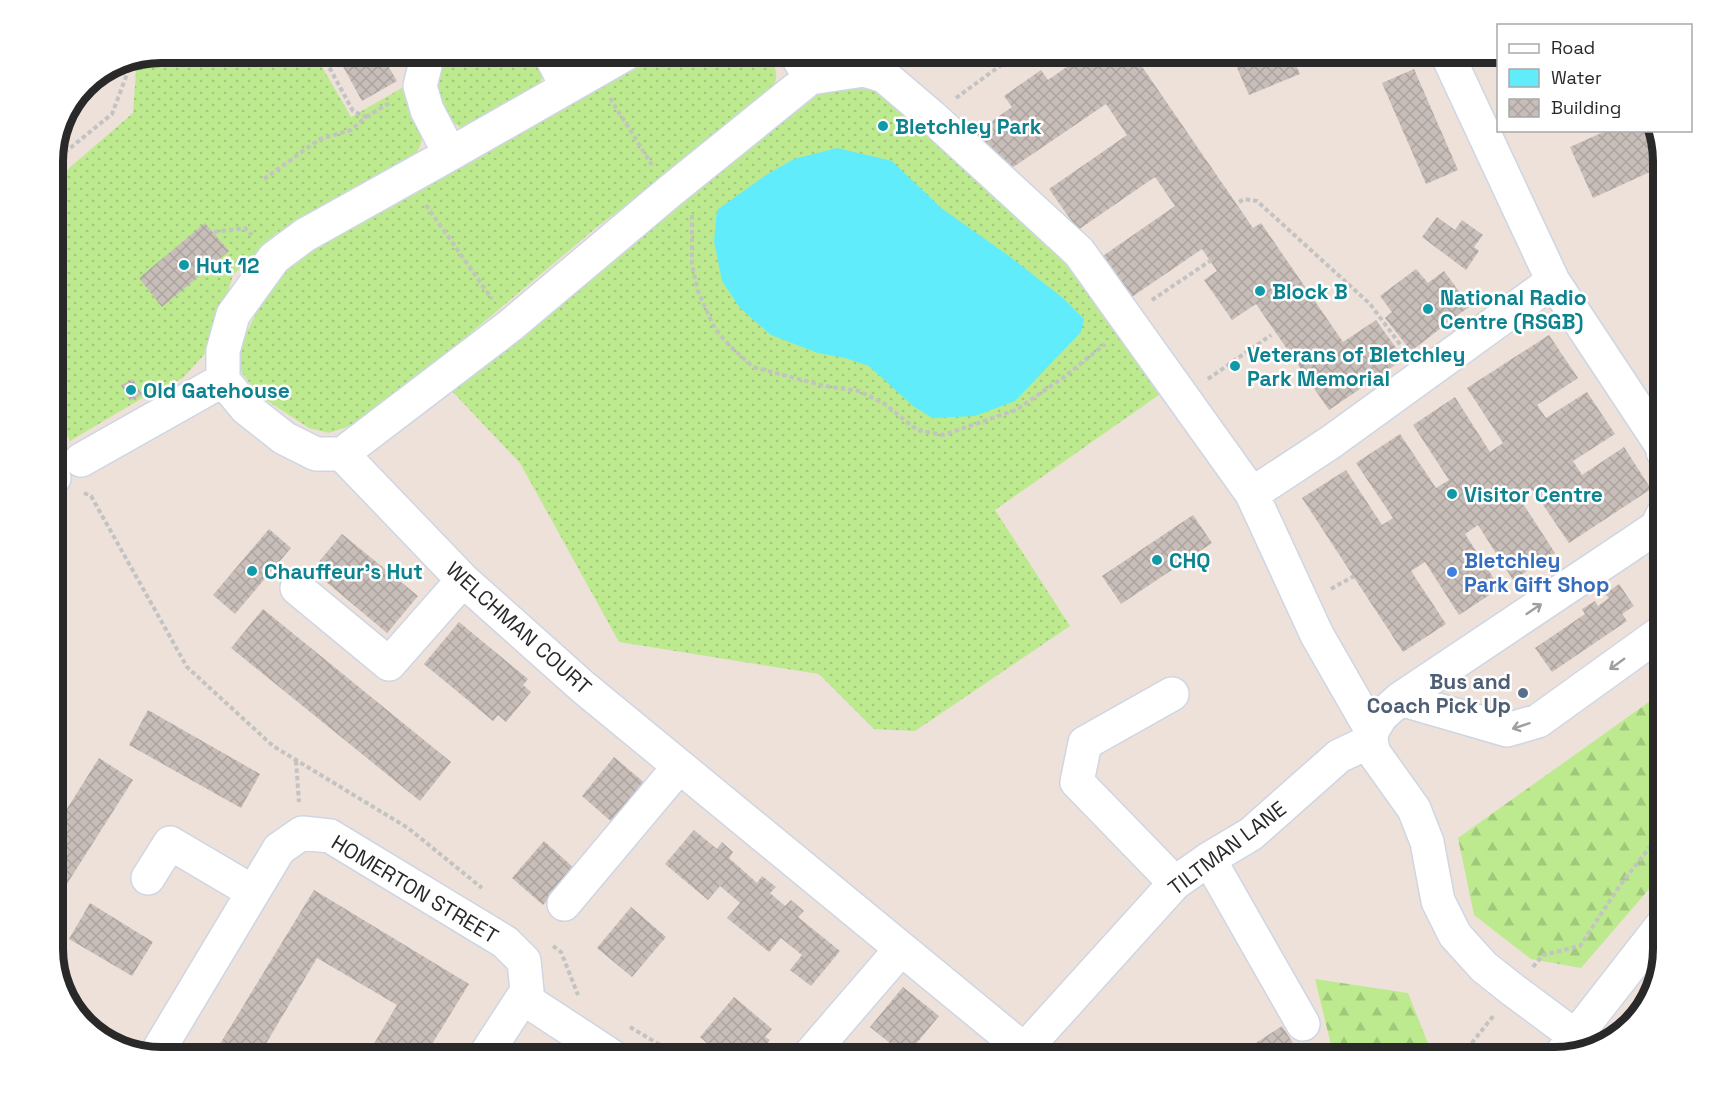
<svg xmlns="http://www.w3.org/2000/svg" width="1716" height="1110" font-family="'Space Grotesk',sans-serif">
	<defs>
		<pattern id="grass-dots" width="8" height="8" patternUnits="userSpaceOnUse" patternTransform="scale(1.5)"><rect width="8" height="8" fill="#bdea8f"/><path d="M2 2h.1M6 6h.1" fill="none" stroke="#a2c97b" stroke-width="1.8" stroke-linecap="round"/></pattern>
		<pattern id="forest-firs" width="22" height="20" patternUnits="userSpaceOnUse" patternTransform="scale(1.5)"><rect width="22" height="20" fill="#bdea8f"/><path d="M5 1l3.5 6h-7zM16 11l3.5 6h-7z" fill="#a2c97b"/></pattern>
		<pattern id="building-cross-hatch" width="8" height="8" patternUnits="userSpaceOnUse" patternTransform="scale(1.5)"><rect width="8" height="8" fill="#c8beb9"/><path d="M0 0l8 8M0 8l8-8" fill="none" stroke="#aca39f"/></pattern>
	</defs>
	<rect width="100%" height="100%" fill="#ede1d9"/>
	<path fill="url(#grass-dots)" d="M161,52L314,53L351,117L409,84C413,99 427,132 420,146C416,157 405,164 396,170L275,234L233,275L212,346L183,378L139,400L70,441L53,407V182L133,113L137,57Z
		M446,53H536C542,69 545,76 537,92L463,129L451,121L442,108L438,91L436,74Z
		M665,53H768C781,76 778,81 763,103L597,227L385,405L347,427L329,433L309,428L260,396L242,373L237,357L242,341L277,273L294,257Z
		M871,83L1075,259L1163,392L995,510L1070,626L915,731L874,729L819,674L619,642L520,463L450,389L815,88Z"/>
	<path fill="url(#forest-firs)" d="M1663,692V873L1581,968L1531,959L1474,915L1458,838Z
		M1315,979L1408,993L1429,1046L1435,1057H1334Z"/>
	<path fill="#60ecfb" d="M837,148L892,161L941,208L1009,256L1063,298L1084,319L1081,332L1015,401L975,416L932,418L913,406L869,366L845,358L818,353L771,335L740,308L722,281L714,241L717,210L766,175L794,159Z"/>
	<path fill="url(#building-cross-hatch)" d="M335,52H380L397,81L362,101Z
		M842,52H861L849,62Z
		M1073,52H1132L1253,228L1261,223L1343,342L1376,320L1404,359L1329,410L1256,304L1232,320L1204,280L1217,271L1202,249L1126,301L1097,260L1175,206L1155,177L1078,230L1049,189L1127,135L1106,104L1003,174L975,133L1012,107L1004,96L1041,70L1048,80L1078,59Z
		M1230,52H1290L1300,74L1249,95Z
		M1414,69L1458,170L1426,184L1382,83Z
		M1608,130H1655L1663,161V166L1593,198L1570,147Z
		M1437,217L1455,230L1462,220L1483,235L1474,247L1479,251L1466,270L1422,237Z
		M205,223L229,251L162,307L139,278Z
		M1416,269L1428,283L1444,271L1470,306L1411,351L1385,318L1392,312L1380,296Z
		M1549,335L1578,378L1537,405L1546,418L1587,392L1615,434L1573,461L1582,475L1624,447L1651,489L1569,543L1533,490L1520,499L1555,553L1513,580L1478,525L1465,534L1500,588L1459,615L1425,562L1411,571L1446,624L1403,652L1302,498L1346,470L1382,525L1393,518L1356,463L1400,434L1436,488L1449,480L1413,425L1455,397L1490,452L1503,443L1467,388Z
		M133,379L142,395L130,401L121,385Z
		M1193,515L1212,543L1121,604L1102,576Z
		M269,529L291,548L235,614L213,595Z
		M342,534L418,596L387,633L312,570Z
		M1619,584L1634,606L1622,614L1627,621L1552,672L1535,648L1585,614L1582,609L1595,601L1598,606L1609,598L1605,594Z
		M263,609L451,762L420,801L231,648Z
		M459,622L528,679L523,685L531,692L506,722L498,715L493,721L424,664Z
		M148,710L260,774L241,808L129,745Z
		M614,757L647,785L614,824L582,796Z
		M99,758L133,780L58,898L53,895V831Z
		M694,830L717,849L722,842L733,852L729,858L757,883L762,876L776,887L770,893L785,906L791,900L804,911L798,917L840,951L811,986L790,970L802,955L781,938L769,952L727,918L740,903L720,886L708,900L665,864Z
		M544,841L575,869L543,905L512,878Z
		M314,890L469,984L424,1057H366L397,1005L317,958L258,1057H212Z
		M90,903L153,942L132,976L69,939Z
		M631,907L666,937L632,977L597,948Z
		M903,987L939,1016L906,1056L870,1027Z
		M734,997L772,1029L765,1037L770,1040L759,1054L754,1050L747,1057H723L700,1037Z
		M1282,1026L1302,1057H1245L1242,1052Z
		M848,1047L861,1057H839Z"/>
	<g fill="none" stroke-linecap="round" stroke-linejoin="round">
		<g stroke="#ced6e4" stroke-width="36">
			<path id="minor" d="M430,52L428,54L420,86L427,110L450,154
				M549,52L567,87
				M629,52L450,154L305,235L274,258L233,315L223,351V380L246,408L284,438L316,454H342L511,325L669,192L810,78
				M795,52L810,78L864,70L884,76L931,116L1079,252L1252,494L1317,635L1372,731
				M1446,52L1553,281L1662,446L1663,452
				M342,454L463,580L583,687L1033,1057
				M81,460L223,380
				M53,478H54
				M1252,494L1331,442L1553,281
				M297,588L389,664L463,580
				M1172,694L1085,743L1077,782L1175,883
				M1400,699L1507,730L1538,721L1663,631
				M1372,731L1371,741L1374,753L1414,809L1427,842L1438,901L1455,935L1484,967L1513,990L1575,1036
				M1372,731L1381,716L1400,699L1657,527L1663,514
				M1209,859L1303,1024
				M148,878L170,843L253,892
				M564,904L679,767
				M523,998L613,1057
				M1024,1050L1175,883L1209,859L1251,834L1339,756L1371,741
				M155,1056L279,849L302,833L330,836L505,942L524,961L527,991L484,1057
				M1560,1056L1663,924
				M808,1057L901,949"/>
		</g>
		<path stroke="#c3c3c3" stroke-width="4" stroke-dasharray="4.5 3" stroke-linecap="butt" d="M610,98L652,165
			M956,98L1019,52
			M366,117L391,102
			M53,162L112,114L133,58
			M264,179L320,139L351,130L366,117L353,111L321,52
			M1239,202L1244,199L1257,201L1370,304L1405,351
			M426,205L492,299
			M692,215V265L698,291L715,329L731,347L753,367L825,386L859,391L885,404L917,430L943,435L1016,410L1064,377L1105,344
			M214,232L245,228L252,235
			M1152,300L1210,261
			M1208,379L1271,335
			M84,493L91,496L187,667L273,746L408,828L482,888
			M1331,589L1354,576
			M296,761L299,802
			M553,946L561,952L578,995
			M1533,967L1543,955L1580,946L1621,884L1663,830
			M630,1027L680,1057
			M1476,1057L1471,1044L1494,1015"/>
		<use href="#minor" stroke="#fff" stroke-width="33"/>
	</g>
	<defs><path id="oneway-shaft" d="M-6 0H5M1.5-3L5.5 0L1.5 3" fill="none" stroke-width="1.6" stroke-linecap="round" stroke-linejoin="round" transform="scale(1.5)"/></defs>
	<g stroke="#9f9f9f">
		<use href="#oneway-shaft" transform="translate(1534 609) rotate(-34)"/>
		<use href="#oneway-shaft" transform="translate(1617 664) rotate(144)"/>
		<use href="#oneway-shaft" transform="translate(1521 726) rotate(162)"/>
	</g>
	<g fill="#0f9aa8" stroke="#fff" stroke-width="2">
		<circle cx="883" cy="126" r="6"/>
		<circle cx="184" cy="265" r="6"/>
		<circle cx="1260" cy="291" r="6"/>
		<circle cx="1428" cy="309" r="6"/>
		<circle cx="1235" cy="366" r="6"/>
		<circle cx="131" cy="390" r="6"/>
		<circle cx="1452" cy="494" r="6"/>
		<circle cx="1157" cy="560" r="6"/>
		<circle cx="252" cy="571" r="6"/>
	</g>
	<circle fill="#3f7fe0" stroke="#fff" stroke-width="2" cx="1452" cy="572" r="6"/>
	<circle fill="#5c6f8a" stroke="#fff" stroke-width="2" cx="1523" cy="693" r="6"/>
	<g text-anchor="middle" dominant-baseline="central" stroke-width="5" stroke-linejoin="round" paint-order="stroke">
		<g font-size="21" font-weight="bold" fill="#0d838f" stroke="#fff" text-anchor="start">
			<text x="895" y="126">Bletchley Park</text>
			<text x="196" y="265">Hut 12</text>
			<text x="1272" y="291">Block B</text>
			<text x="1440" y="297">National Radio<tspan x="1440" dy="24">Centre (RSGB)</tspan></text>
			<text x="1247" y="354">Veterans of Bletchley<tspan x="1247" dy="24">Park Memorial</tspan></text>
			<text x="143" y="390">Old Gatehouse</text>
			<text x="1464" y="494">Visitor Centre</text>
			<text x="1169" y="560">CHQ</text>
			<text x="264" y="571">Chauffeur's Hut</text>
		</g>
		<g font-size="21" font-weight="bold" fill="#366cbe" stroke="#fff" text-anchor="start">
			<text x="1464" y="560">Bletchley<tspan x="1464" dy="24">Park Gift Shop</tspan></text>
		</g>
		<g font-size="21" fill="#292929" stroke="#fff">
			<text transform="translate(519 628) rotate(42)">WELCHMAN COURT</text>
			<text transform="translate(1227 848) rotate(-37)">TILTMAN LANE</text>
			<text transform="translate(415 889) rotate(31)">HOMERTON STREET</text>
		</g>
		<g font-size="21" font-weight="bold" fill="#4e5e75" stroke="#fff" text-anchor="end">
			<text x="1511" y="681">Bus and<tspan x="1511" dy="24">Coach Pick Up</tspan></text>
		</g>
	</g>
	<path d="M0 0H1716V1110H0ZM161 63H1555A98 98 0 0 1 1653 161V949A98 98 0 0 1 1555 1047H161A98 98 0 0 1 63 949V161A98 98 0 0 1 161 63Z" fill="#fff" fill-rule="evenodd"/>
	<path fill="none" stroke="#292929" stroke-width="8" d="M161 63H1555A98 98 0 0 1 1653 161V949A98 98 0 0 1 1555 1047H161A98 98 0 0 1 63 949V161A98 98 0 0 1 161 63Z"/>
	<rect x="1497" y="24" width="195" height="108" fill="#ffffff" stroke="#a9a9a9" stroke-width="1.5"/>
	<rect x="1509" y="44" width="30" height="9" fill="#ffffff" stroke="#a9a9a9" stroke-width="1.5"/>
	<text x="1551" y="54" font-size="18" fill="#292929">Road</text>
	<rect x="1509" y="69" width="30" height="18" fill="#60ecfb" stroke="#a9a9a9" stroke-width="1.5"/>
	<text x="1551" y="84" font-size="18" fill="#292929">Water</text>
	<rect x="1509" y="99" width="30" height="18" fill="url(#building-cross-hatch)" stroke="#a9a9a9" stroke-width="1.5"/>
	<text x="1551" y="114" font-size="18" fill="#292929">Building</text>
</svg>
